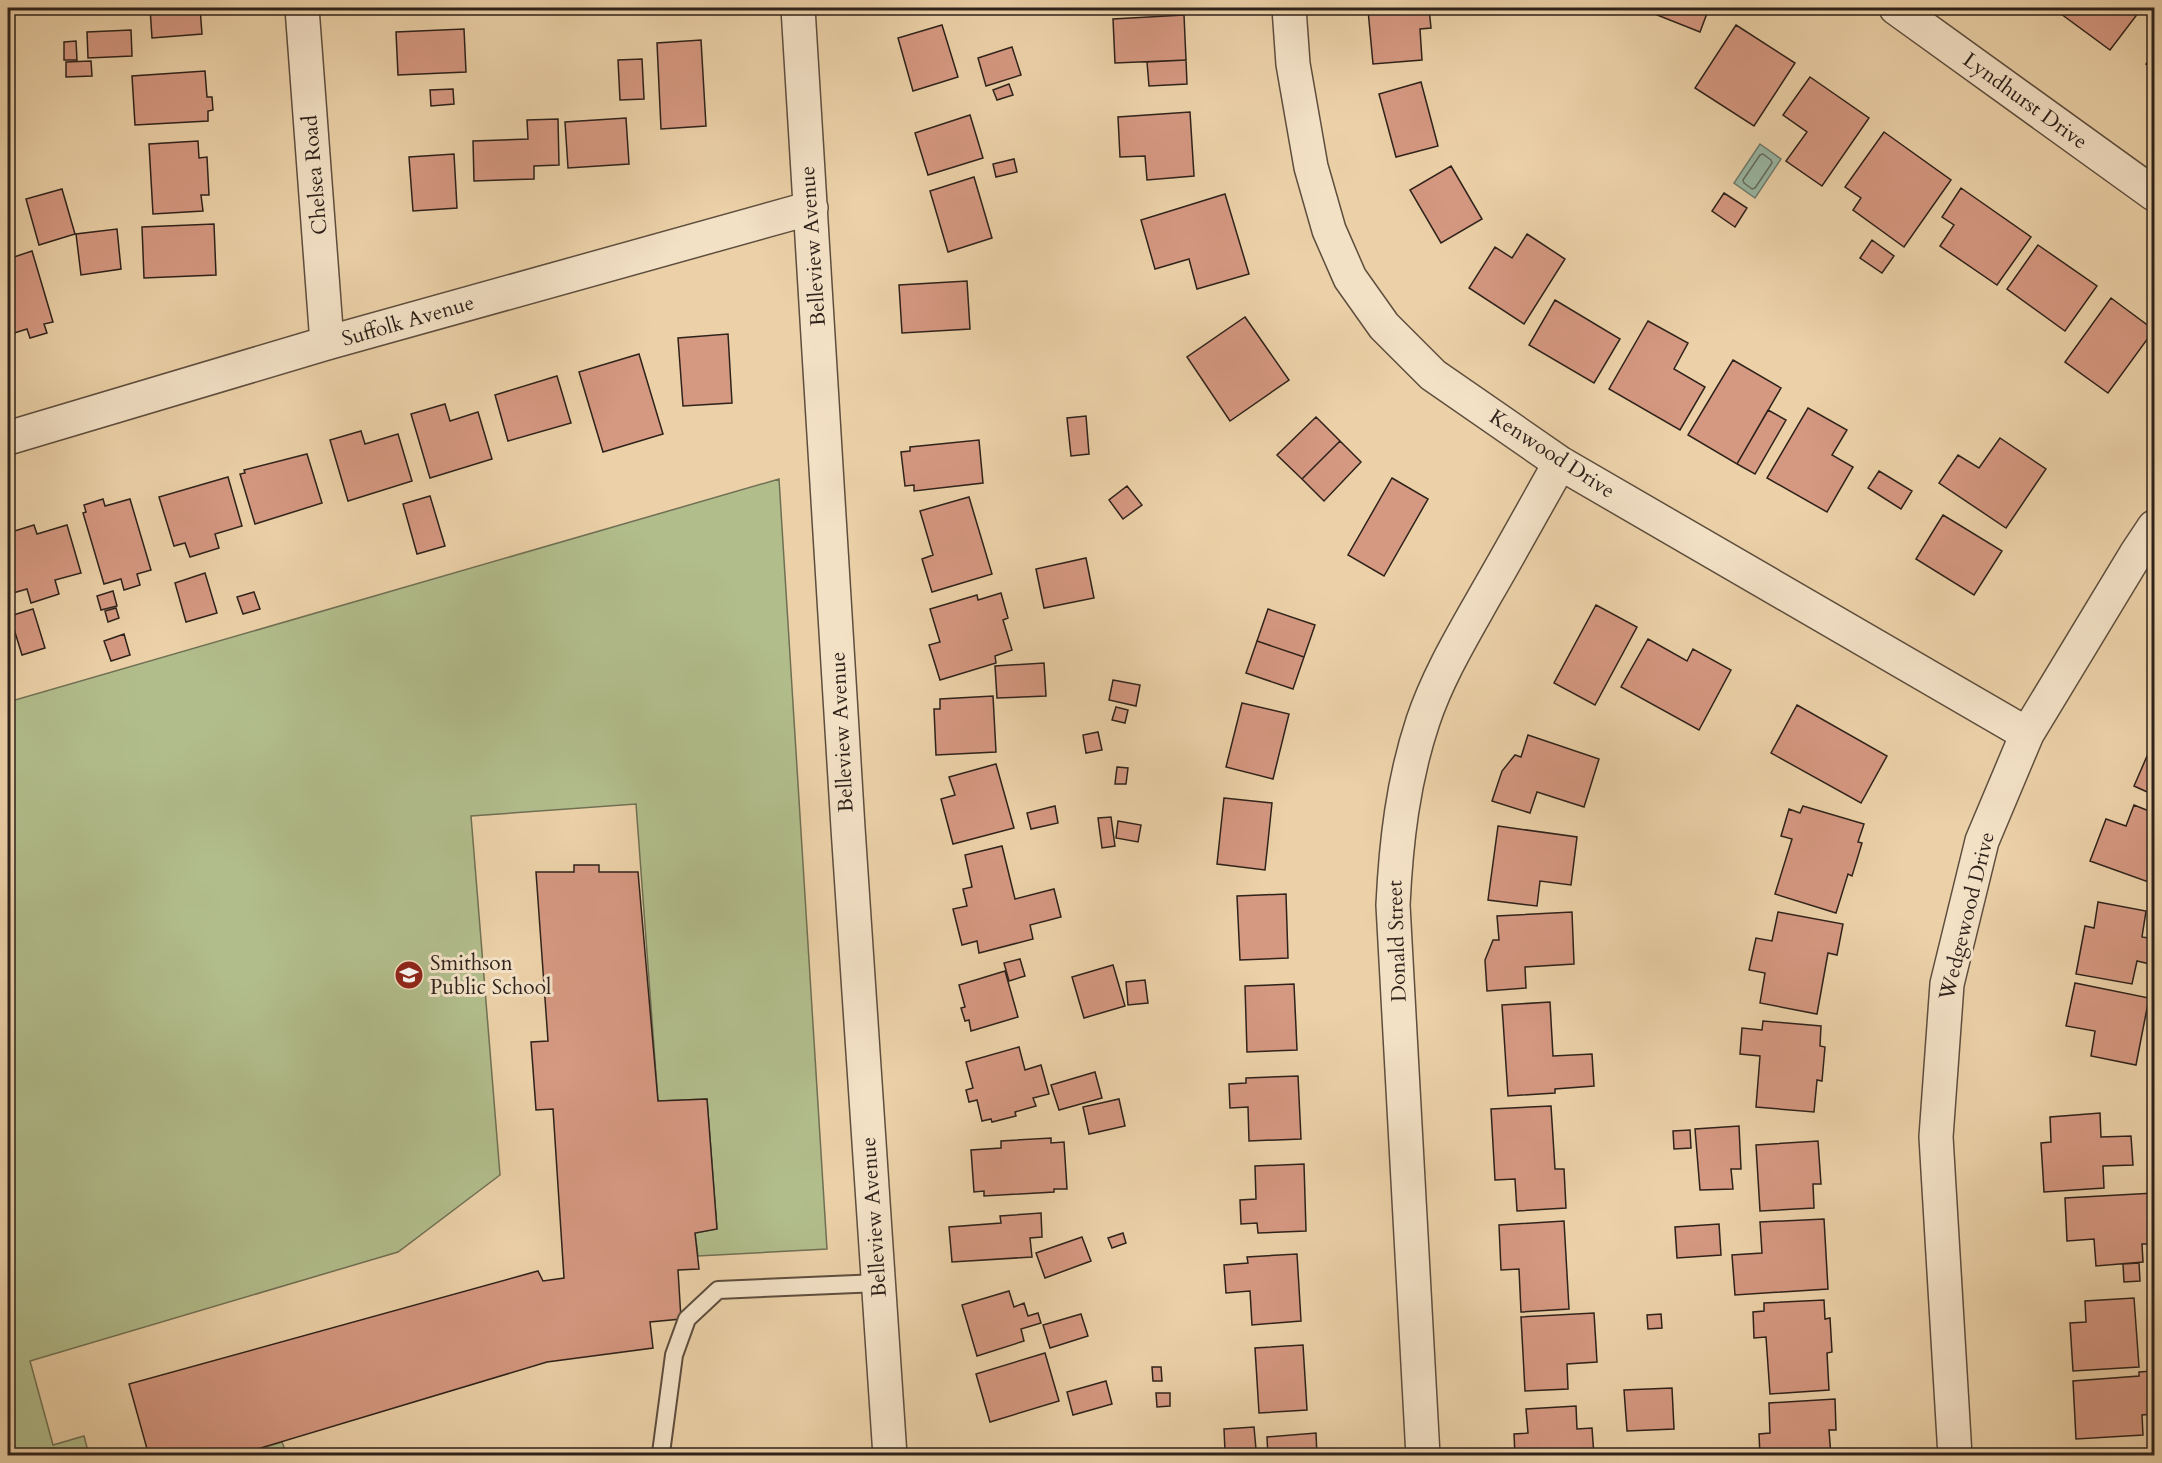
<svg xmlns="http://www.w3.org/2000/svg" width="2162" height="1463" font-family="Cardo,serif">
	<rect width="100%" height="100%" fill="#ecd1a8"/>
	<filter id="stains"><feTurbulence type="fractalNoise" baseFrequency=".00333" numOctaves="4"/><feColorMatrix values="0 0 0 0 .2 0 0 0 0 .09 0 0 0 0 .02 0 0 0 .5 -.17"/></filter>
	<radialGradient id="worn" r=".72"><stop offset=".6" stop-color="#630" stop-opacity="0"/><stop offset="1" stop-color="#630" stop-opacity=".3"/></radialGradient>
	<path fill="#b2bd8c" stroke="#707054" stroke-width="1.5" d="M779,479L827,1249L698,1256L695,1233L717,1229L707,1099L658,1101L636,804L471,816L500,1175L398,1252L30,1361L53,1445L84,1436L89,1455H8V702Z
		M282,1442L287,1455L234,1456Z"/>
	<path fill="#99b7a4" stroke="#6e7b6d" stroke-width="1.5" d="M1760,144L1781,159L1755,198L1734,183Z"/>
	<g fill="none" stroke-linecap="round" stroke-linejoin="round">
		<path stroke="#646c60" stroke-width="1.5" d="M1763,154L1771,160L1772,163L1755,188L1752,189L1744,183L1743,180L1760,155Z"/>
	</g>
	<path fill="#d59881" stroke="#2e221b" stroke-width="1.5" d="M150,8H200L202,34L152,38Z
		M1407,8H1429L1431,28L1420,29L1422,60L1373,64L1368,10Z
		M1642,8H1709L1700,32L1642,9Z
		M2053,8H2142L2110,50Z
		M1184,15L1186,60L1115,63L1113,19Z
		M942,25L958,77L913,91L898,38Z
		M1736,25L1795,63L1754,126L1695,88Z
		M464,29L466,72L398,75L396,32Z
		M131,30L132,56L88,58L87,32Z
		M701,40L706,126L661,129L657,43Z
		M76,41L77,60H64V42Z
		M1012,47L1021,75L986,86L978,58Z
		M2154,53V70L2146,64Z
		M642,59L644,99L620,100L618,60Z
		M1186,60L1187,84L1149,86L1147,62Z
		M91,61L92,76L66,77V62Z
		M205,71L207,97H212L213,110L208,111V121L135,125L132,76Z
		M1810,77L1869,118L1822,186L1786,161L1807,132L1783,115Z
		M1421,82L1438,146L1396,157L1379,94Z
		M1009,84L1013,95L997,100L993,90Z
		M453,89L454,104L431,106L430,90Z
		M1190,112L1194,176L1147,180L1145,156L1120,157L1118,117Z
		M970,115L983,158L928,175L915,133Z
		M626,118L629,164L568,168L565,122Z
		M558,119L559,165L534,166V179L474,181L473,141L528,139L527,120Z
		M1884,132L1951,180L1904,247L1853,210L1861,198L1845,187Z
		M198,141L199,158L207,157L209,195H201L203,211L153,214L149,144Z
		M454,154L457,208L413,211L409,157Z
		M1014,159L1017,172L996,177L993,164Z
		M1451,166L1482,219L1441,243L1410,190Z
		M974,177L992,238L948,252L930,191Z
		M1961,188L2031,237L1997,285L1940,246L1954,225L1942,217Z
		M62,189L75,234L39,245L26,199Z
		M1724,193L1747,208L1735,227L1712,211Z
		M1225,194L1249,274L1197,289L1189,259L1155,269L1141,220Z
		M214,224L216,275L144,278L142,227Z
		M117,229L121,269L81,275L76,234Z
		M1527,234L1565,259L1524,324L1469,288L1495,247L1512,258Z
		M1872,240L1894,256L1882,273L1860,258Z
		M2038,245L2097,286L2065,331L2007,289Z
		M32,251L53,322L44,324L47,333L30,338L27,329L8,335V259Z
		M967,281L970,329L902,333L899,285Z
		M2111,298L2154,330L2108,393L2065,362Z
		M1555,300L1620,339L1594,383L1529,345Z
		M1245,317L1289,380L1230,421L1187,357Z
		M1648,321L1688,343L1674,369L1705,387L1680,430L1609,389Z
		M728,334L732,403L683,406L678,338Z
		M639,354L663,434L603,452L579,372Z
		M1733,360L1781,388L1737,464L1688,435Z
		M557,376L571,423L508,441L495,395Z
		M445,404L450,421L478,412L492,459L430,478L411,414Z
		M1808,408L1847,430L1832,455L1853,467L1827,512L1767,478Z
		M1768,410L1786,420L1755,474L1737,464Z
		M1086,416L1089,454L1071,456L1067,418Z
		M1316,417L1340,441L1302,479L1277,455Z
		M361,431L365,444L398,434L412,481L348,501L330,440Z
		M2000,438L2046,469L2006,528L1939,483L1958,455L1979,468Z
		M979,440L983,483L914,491V485L905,486L901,452L910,451V447Z
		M1340,441L1361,462L1324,501L1302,479Z
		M307,454L322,503L255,524L240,474L245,473L244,470Z
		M1879,471L1912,491L1901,509L1868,488Z
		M228,477L242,526L215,534L219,548L190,557L185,543L174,546L159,497Z
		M1392,478L1428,499L1384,576L1348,555Z
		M1127,486L1142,505L1123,519L1109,500Z
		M430,496L445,546L417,554L403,504Z
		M969,497L992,574L932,592L922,559L933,555L920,511Z
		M103,499L105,506L130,499L151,570L137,574L140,585L124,590L121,579L104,584L83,513L86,512L84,505Z
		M1943,515L2002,551L1974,595L1916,559Z
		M34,525L37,534L67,525L81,573L55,580L59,594L31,603L27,589L13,593L8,573V533Z
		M1086,558L1094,598L1044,608L1036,569Z
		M205,573L217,613L186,622L175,583Z
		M113,591L117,606L101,610L97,596Z
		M254,592L260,609L243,614L237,597Z
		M1001,593L1008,618L1003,620L1012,650L995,656L996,663L940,680L929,645L940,642L930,609L977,595L978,600Z
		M1596,605L1637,627L1595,705L1554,683Z
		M116,608L119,618L108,622L105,611Z
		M33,609L45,648L22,655L10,616Z
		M1268,609L1315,625L1304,657L1257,641Z
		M124,634L130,655L111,661L104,641Z
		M1648,639L1687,661L1693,649L1731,670L1699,730L1621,687Z
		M1257,641L1304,657L1293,689L1246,673Z
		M1044,663L1046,696L997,698L995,666Z
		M1113,680L1140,685L1136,706L1109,700Z
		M993,696L996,752L936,755L934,709H940V699Z
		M1242,703L1289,714L1273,779L1226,767Z
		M1797,705L1887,756L1861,803L1771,753Z
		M1116,707L1128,710L1125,723L1112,720Z
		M1098,732L1102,750L1086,753L1083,735Z
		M1528,735L1599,759L1584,807L1537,792L1530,813L1492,801L1502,771L1515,755L1521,757Z
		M2154,740V795L2134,786Z
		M996,764L1014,828L953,844L941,799L955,795L949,777Z
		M1117,767L1128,768L1126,784H1115Z
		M1224,798L1272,803L1265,870L1217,864Z
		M2134,805L2154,813V884L2090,861L2106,819L2126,826Z
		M1055,806L1058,823L1031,829L1027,813Z
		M1803,806L1864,824L1858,842L1862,843L1852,876L1848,874L1836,913L1775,894L1792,839L1781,836L1789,809L1800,813Z
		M1111,817L1115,846L1102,848L1098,818Z
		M1118,821L1141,825L1138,842L1116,838Z
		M1498,826L1577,837L1571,885L1540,881L1537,906L1488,900Z
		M1002,846L1015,899L1054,889L1061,917L1030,925L1033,939L979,953L977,941L962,945L953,909L967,906L963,889L972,887L965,855Z
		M574,865H599V872H638L658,1101L707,1099L717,1229L695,1233L699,1269L678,1270L681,1319L650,1322L653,1348L547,1362L234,1456H149L129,1384L538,1271L543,1281L564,1278L553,1109L536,1110L531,1042L548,1041L536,872H574Z
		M1286,894L1288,958L1240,960L1237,896Z
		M2098,902L2146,911L2142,937L2154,939V965L2137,961L2132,984L2076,974L2085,926L2094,928Z
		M1572,912L1574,964L1525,967L1526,988L1487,991L1485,960L1493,940H1499L1497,916Z
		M1778,912L1843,924L1837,955L1828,953L1817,1014L1760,1003L1765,973L1749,970L1756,938L1772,941Z
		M1020,959L1025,976L1009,981L1004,963Z
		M1113,965L1125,1006L1084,1018L1072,977Z
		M1005,971L1018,1017L971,1031L969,1020L965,1021L961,1008L965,1007L959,985Z
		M1145,980L1148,1003L1128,1005L1126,982Z
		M2075,983L2149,998L2136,1065L2091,1056L2095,1031L2066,1026Z
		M1294,984L1297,1050L1247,1052L1245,986Z
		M1550,1002L1553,1056L1592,1054L1594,1086L1555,1089V1093L1508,1096L1502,1005Z
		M1763,1021L1821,1026L1820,1046L1825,1047L1822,1081L1817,1080L1814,1112L1756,1107L1760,1056L1740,1054L1742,1028L1762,1030Z
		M1019,1047L1025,1070L1041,1065L1049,1094L1033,1098L1036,1106L1015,1112L1016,1116L992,1122L991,1119L982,1121L977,1100L969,1102L966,1090L973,1088L966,1062Z
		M1095,1072L1102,1098L1059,1110L1051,1085Z
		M1298,1076L1301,1139L1249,1141L1248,1107L1230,1108L1229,1084L1246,1083V1078Z
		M1119,1099L1125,1126L1089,1134L1083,1107Z
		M1551,1106L1555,1169H1564L1566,1208L1517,1211L1515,1179L1495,1180L1491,1109Z
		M2100,1113L2101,1137L2131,1136L2133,1165L2103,1166L2104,1188L2044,1192L2041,1143L2051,1142L2050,1117Z
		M1739,1126L1741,1169H1731L1733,1189L1700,1190L1695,1129Z
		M1690,1130L1691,1148L1674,1149L1673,1131Z
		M1051,1138V1143L1064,1142L1067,1189H1054V1192L984,1196V1191L974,1192L971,1150L1001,1148V1141Z
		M1818,1141L1821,1184H1813L1814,1208L1760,1211L1756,1145Z
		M1304,1164L1306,1231L1258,1233L1257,1223L1241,1224L1240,1200L1256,1199L1255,1166Z
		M2154,1193V1244H2142L2143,1262L2096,1266L2094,1239L2067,1241L2065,1198Z
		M1041,1213L1042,1237L1030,1238L1032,1257L952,1262L949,1227L1001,1223L1000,1216Z
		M1824,1219L1828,1289L1735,1295L1732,1255L1762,1253L1760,1222Z
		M1564,1221L1569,1309L1521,1312L1519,1269L1501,1270L1499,1225Z
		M1719,1224L1721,1255L1677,1258L1675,1227Z
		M1123,1233L1126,1243L1112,1248L1108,1238Z
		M1082,1237L1091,1261L1045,1278L1036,1253Z
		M1297,1254L1301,1321L1252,1325L1250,1291L1226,1293L1224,1265L1248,1263L1247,1257Z
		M2139,1263L2140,1281L2124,1282L2123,1264Z
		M1009,1291L1014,1307L1024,1303L1028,1316L1038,1313L1041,1323L1021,1329L1024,1341L977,1356L962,1305Z
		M2134,1298L2139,1367L2073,1371L2070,1323L2086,1322L2085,1301Z
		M1824,1300L1825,1319L1830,1318L1832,1352L1827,1353L1829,1390L1770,1394L1766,1337L1754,1338L1753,1312L1764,1311V1303Z
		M1594,1313L1597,1362L1567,1364L1568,1389L1525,1391L1521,1317Z
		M1081,1314L1088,1336L1050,1348L1043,1325Z
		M1661,1314L1662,1328L1648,1329L1647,1315Z
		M1303,1345L1307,1410L1259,1413L1255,1348Z
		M1045,1353L1059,1401L990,1422L976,1374Z
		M1152,1367H1161L1162,1381H1153Z
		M2154,1371V1385H2150L2152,1414L2142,1415L2143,1435L2076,1439L2073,1381L2139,1376V1372Z
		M1106,1381L1112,1404L1073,1415L1067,1392Z
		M1672,1388L1674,1429L1627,1431L1624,1390Z
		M1156,1393H1170V1406L1157,1407Z
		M1835,1399L1836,1430H1829L1831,1456H1760L1759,1434L1770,1433L1769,1403Z
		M1576,1406L1577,1429L1592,1428L1594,1456H1515L1514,1434L1528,1433L1526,1409Z
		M1254,1427L1256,1449L1225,1451L1224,1429Z
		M1316,1433L1317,1456H1268L1267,1437Z
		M1054,1450L1055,1456H1029Z"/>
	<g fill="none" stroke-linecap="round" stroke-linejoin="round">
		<g stroke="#5e4e3e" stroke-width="20">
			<path id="lane" d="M661,1453L674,1355L687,1319L718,1290L879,1283"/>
		</g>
		<g stroke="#5e4e3e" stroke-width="36">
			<path id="street" d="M302,8L327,343
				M798,8L848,828L890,1456
				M1289,8L1293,64L1311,167L1329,230L1350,278L1384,326L1433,375L1560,463L2027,734
				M1896,8L2154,194
				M8,438L327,343L811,208
				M1423,1456L1393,905C1396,842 1403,781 1423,721C1438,676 1463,635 1486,594C1511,551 1535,507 1560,463
				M1955,1456L1936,1137L1947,984L1982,841L2027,734L2136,554L2154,527"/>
		</g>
		<use href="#lane" stroke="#f3e1c6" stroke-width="16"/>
		<use href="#street" stroke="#f3e1c6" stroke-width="33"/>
	</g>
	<defs>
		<g id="school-disc" transform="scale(1.5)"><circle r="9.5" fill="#8f2418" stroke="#f3e1c6"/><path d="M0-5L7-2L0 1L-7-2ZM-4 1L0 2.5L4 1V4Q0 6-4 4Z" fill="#fff"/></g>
	</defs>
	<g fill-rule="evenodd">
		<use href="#school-disc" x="409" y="975"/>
	</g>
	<g text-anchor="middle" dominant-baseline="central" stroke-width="6" stroke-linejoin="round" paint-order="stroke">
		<g font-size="21" fill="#2e221b" stroke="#f3e1c6">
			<text transform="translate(2025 101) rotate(36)">Lyndhurst Drive</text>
			<text transform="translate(315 175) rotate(-95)">Chelsea Road</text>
			<text transform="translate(813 246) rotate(-94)">Belleview Avenue</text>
			<text transform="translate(408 321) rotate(-16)">Suffolk Avenue</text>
			<text transform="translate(1552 454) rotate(33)">Kenwood Drive</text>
			<text transform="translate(842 732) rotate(-93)">Belleview Avenue</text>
			<text transform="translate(1967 916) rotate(-76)">Wedgewood Drive</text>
			<text transform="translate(1397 941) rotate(-92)">Donald Street</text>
			<text transform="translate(874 1217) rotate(-94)">Belleview Avenue</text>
		</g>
		<g font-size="21" fill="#2e221b" stroke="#f3e1c6" text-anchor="start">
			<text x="430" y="963">Smithson<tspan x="430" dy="24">Public School</tspan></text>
		</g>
	</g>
	<rect width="2162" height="1463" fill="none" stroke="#ecd1a8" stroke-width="30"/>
	<rect x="9" y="9" width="2144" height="1445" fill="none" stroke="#2e221b" stroke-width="3"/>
	<rect x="15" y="15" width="2132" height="1433" fill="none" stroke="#2e221b" stroke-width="1.5"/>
	<rect width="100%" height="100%" filter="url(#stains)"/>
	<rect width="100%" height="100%" fill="url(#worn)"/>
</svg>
